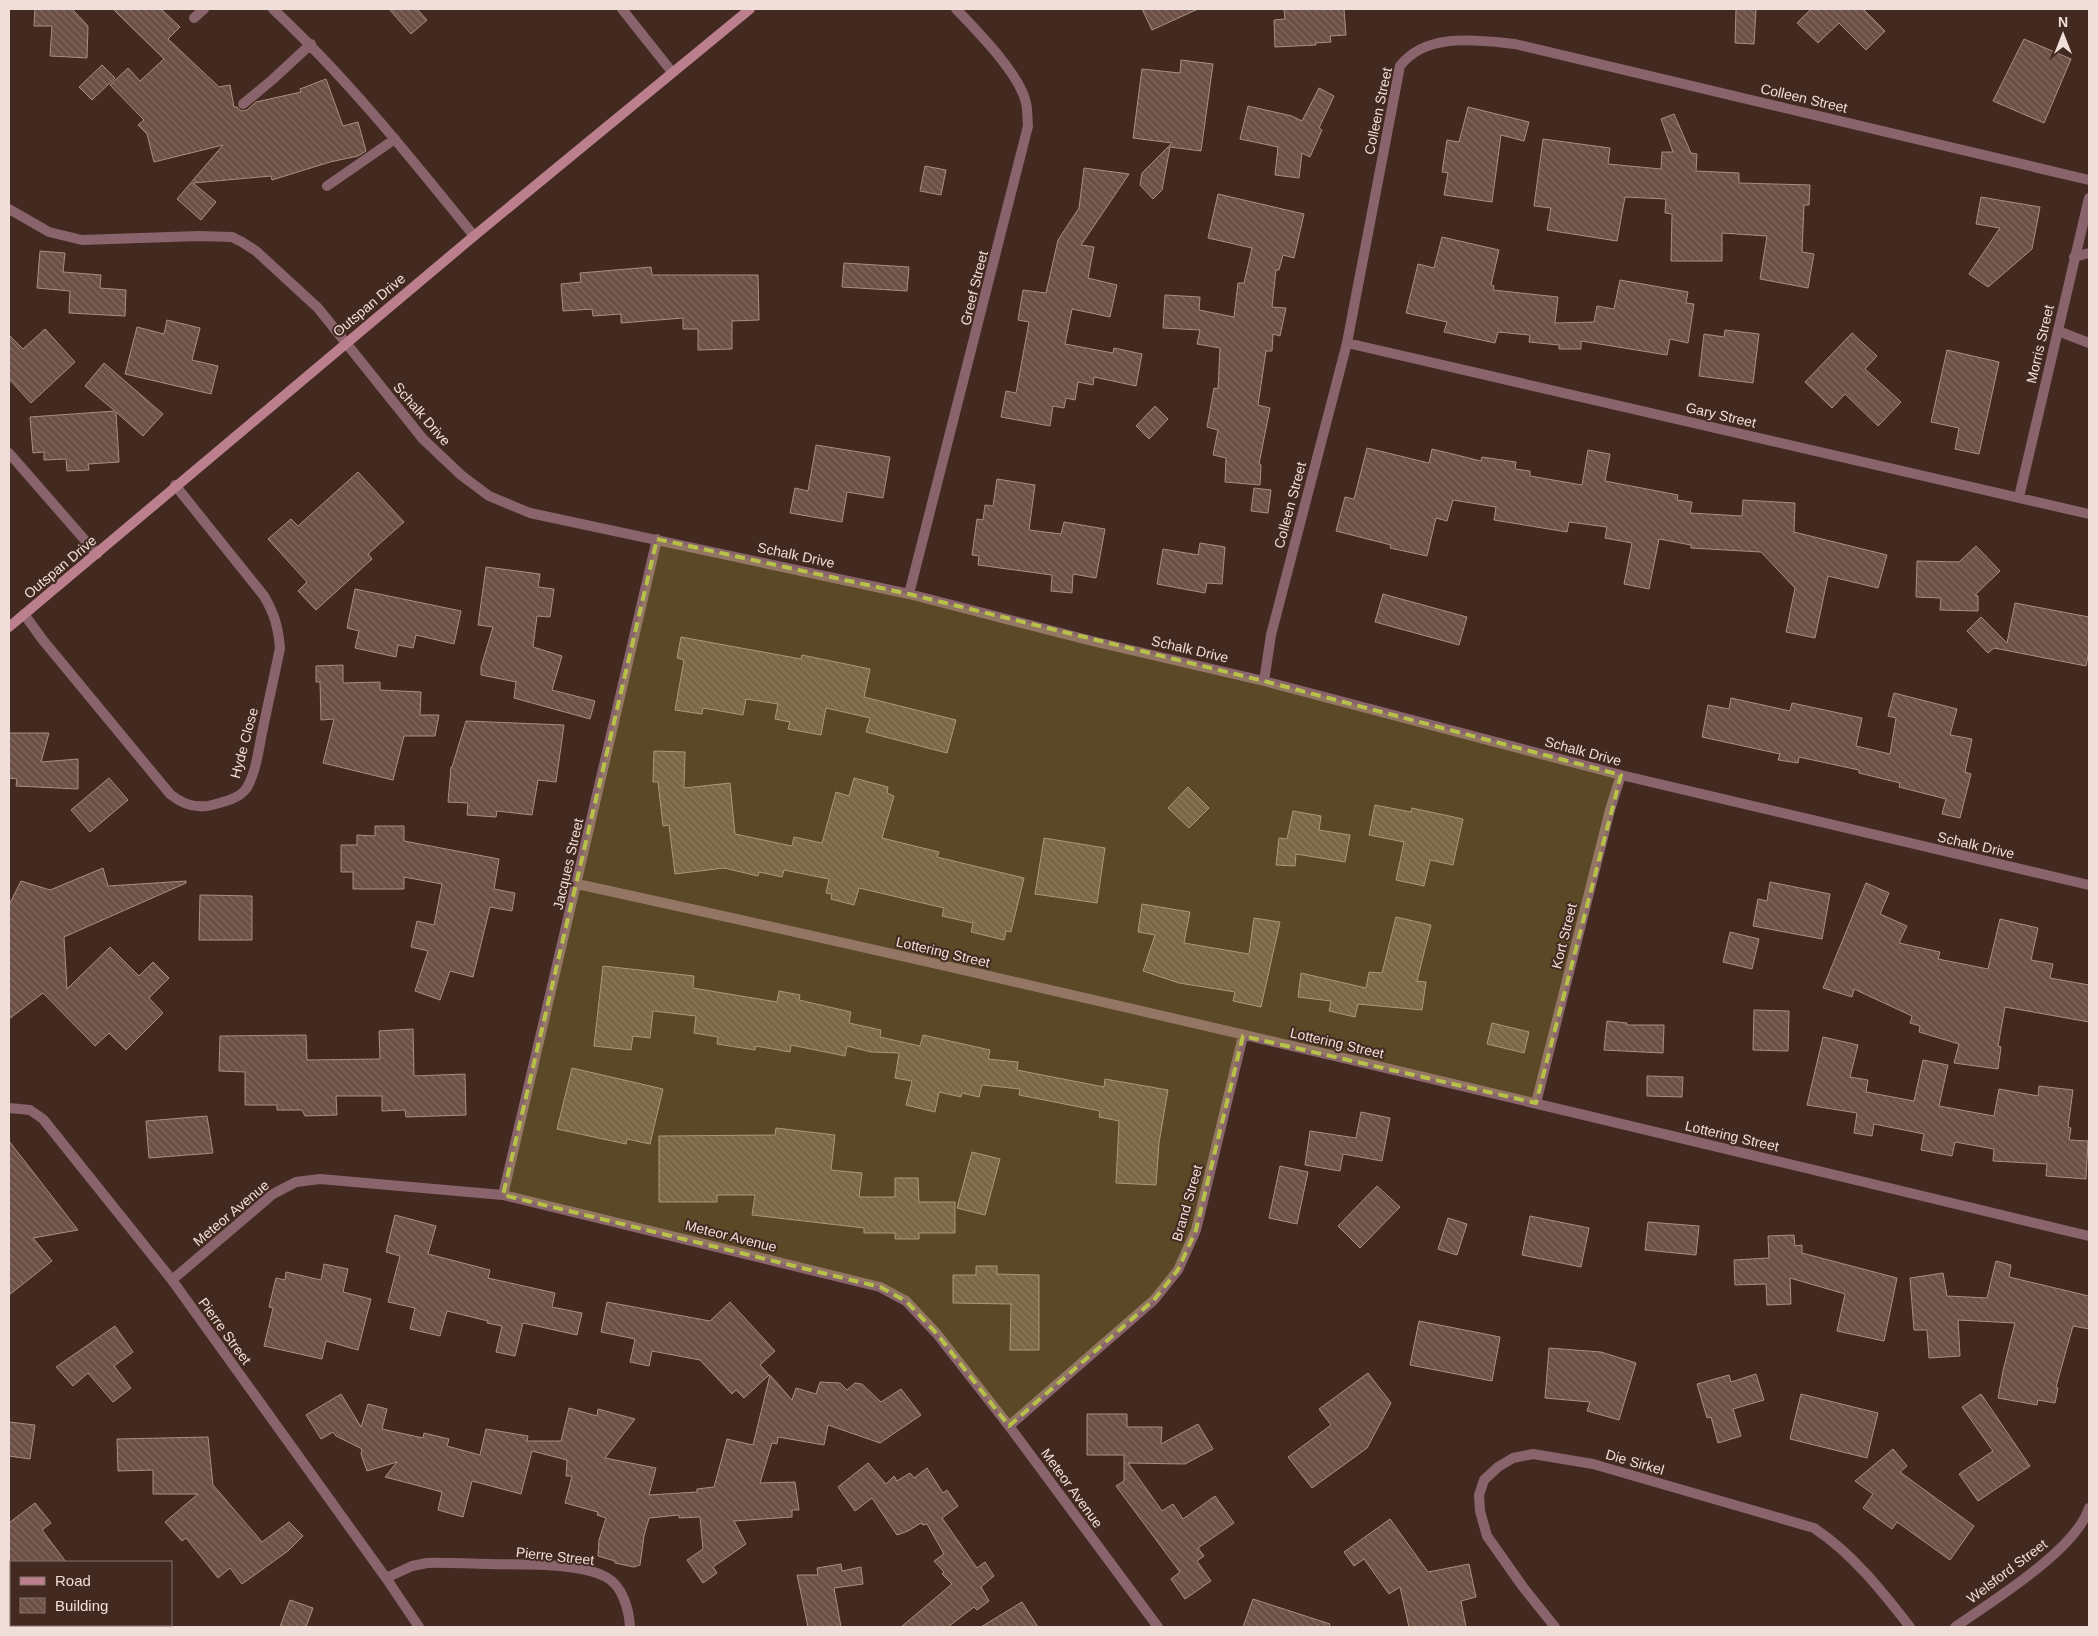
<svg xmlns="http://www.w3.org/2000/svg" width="2098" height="1636" font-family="Arial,sans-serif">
	<defs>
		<pattern id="building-back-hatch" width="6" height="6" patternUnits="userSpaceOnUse" patternTransform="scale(1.25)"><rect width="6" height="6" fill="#6c5045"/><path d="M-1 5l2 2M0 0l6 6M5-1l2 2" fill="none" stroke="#81695f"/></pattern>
	</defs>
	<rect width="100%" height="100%" fill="#432a20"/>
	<path fill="url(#building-back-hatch)" stroke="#ac8d81" d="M35,9H72L88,26L87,58L50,56L52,26H34Z
		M113,9H161L180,27L168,39L219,87L230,85L234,107H237L241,111L247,110L256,102L301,92L300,89L326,79L343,126L358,122L366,151L358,156L330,162L272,180L271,176L193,183L216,202L201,220L177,199L223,145L154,162L147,134L138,125L144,120L110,85L128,68L140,81L164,59Z
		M389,9H417L427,20L411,34Z
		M1142,9H1198L1152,30Z
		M1284,9H1344L1346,35L1330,36L1331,42L1315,43L1316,45L1275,47L1274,20L1285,19Z
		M1736,9H1756L1754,44L1735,43Z
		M1811,9H1863L1885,31L1866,50L1839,23L1818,43L1797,23Z
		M2024,39L2071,59L2044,123L1993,101Z
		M1181,60L1213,64L1201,151L1170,147L1162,190L1153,199L1140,185L1142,173L1172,143L1133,138L1142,69L1180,73Z
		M102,65L115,78L92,100L79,87Z
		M1319,88L1334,96L1319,128L1322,130L1310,157L1302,153L1299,178L1275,175L1278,147L1240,139L1248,106L1292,116L1302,121Z
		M1468,107L1529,122L1524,141L1501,135L1492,202L1444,195L1448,173L1442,172L1447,140L1459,142Z
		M1674,114L1691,153L1697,154L1696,171L1739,173V183L1810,185L1809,205H1804L1802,252L1814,254L1808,288L1760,279L1767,236L1722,233V261H1671L1672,214L1665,213L1666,199L1625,197L1617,241L1547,230L1551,208L1534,206L1543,139L1610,148L1608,164L1661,169L1662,152H1673L1661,119Z
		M925,166L946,170L941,195L920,191Z
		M1084,168L1129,174L1081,245L1094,247L1088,278L1117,285L1110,317L1072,309L1065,344L1113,353L1114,348L1142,354L1136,386L1094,377L1093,385L1078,382L1075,400L1066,398L1064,408L1053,406L1050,426L1001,417L1006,391L1016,393L1029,322L1018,320L1023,290L1046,293L1058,240L1079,208Z
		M1218,194L1304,214L1294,258L1283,255L1279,270H1276L1272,307L1286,308L1280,336L1273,334L1272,351H1266L1258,405L1270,408L1259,464L1261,465L1260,485L1225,482L1226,458L1213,455L1218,430L1207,427L1214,388L1218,389L1220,348L1197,344L1200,330L1163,328L1165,295L1200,297L1199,310L1234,317L1238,283H1244L1252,248L1208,238Z
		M1981,197L2040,207L2032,249L1988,287L1969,274L2000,228L1976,224Z
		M1442,237L1499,250L1491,285L1494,286L1493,290L1558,297L1555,323L1594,322L1597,306L1614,309L1620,280L1688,292L1686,303L1694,304L1688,343L1670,339L1667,355L1581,341V349H1559V345L1529,342L1530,335L1498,332L1495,343L1444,332L1447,322L1406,313L1418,264L1434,268Z
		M40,251L65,253L63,272L101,275L100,288L126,290L125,316L69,313L70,291L37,288Z
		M844,263L909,267L907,291L842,287Z
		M651,267L652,275H758L759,320L732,321V349L698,350V329H683V318L621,323V314L593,316L592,309L563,311L561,284L581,282L580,273Z
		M167,320L200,328L192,360L218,366L211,394L125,374L137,327L164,334Z
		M45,329L75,362L31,403L9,379V335L23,349Z
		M1725,330L1759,334L1753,383L1699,376L1704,334L1724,337Z
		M1852,333L1877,356L1865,369L1901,402L1878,426L1845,394L1832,408L1805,382Z
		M1947,350L1999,362L1979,454L1955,449L1959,428L1931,422Z
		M104,363L163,414L143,436L116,412L119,462L88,464L89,470L67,471L66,459L44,460V452L33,453L30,417L115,411L85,386Z
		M1155,406L1168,419L1149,439L1136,426Z
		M816,445L890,457L883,498L847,492L842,522L790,513L795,488L808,491Z
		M1367,448L1429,463L1432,449L1481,461L1482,457L1516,462L1515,469L1530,471V476L1582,485L1588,450L1610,454L1605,481L1678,495L1677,500L1692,502L1690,513L1742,516L1743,500L1795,503L1794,532L1887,555L1878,588L1828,576L1815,638L1786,632L1795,588L1761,552L1691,548V545L1659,539L1649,589L1624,584L1632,543L1605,538L1607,527L1569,522L1567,532L1494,520L1496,507L1453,500L1447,521L1436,518L1427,556L1390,548L1391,545L1336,531L1345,497L1354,499Z
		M358,472L404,522L368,554L372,559L316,610L298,591L307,582L268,539L291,519L298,526Z
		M997,479L1035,485L1029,530L1061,534L1064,522L1105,529L1096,578L1073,574L1072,593L1051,591L1052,575L978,565L979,556L972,555L977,519L983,520L985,505L993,506Z
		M1254,488L1271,490L1268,513L1251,511Z
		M1200,543L1225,547L1222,584L1207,583L1205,593L1157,584L1163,549L1198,555Z
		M1976,546L2000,571L1975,595L1978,596V611L1940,610L1941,598L1916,597L1917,561L1959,562Z
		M486,567L540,574L538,587L554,589L550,617L537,616L533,647L562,656L552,690L595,701L590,719L514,698L516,682L481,675V667L493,627L478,625Z
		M355,589L461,611L454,644L416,635L413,648L398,645L396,657L355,648L359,631L347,628Z
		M1383,594L1467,617L1459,645L1375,622Z
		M2015,603L2089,617V651L2086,666L1994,648L1988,653L1967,631L1981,617L2007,643Z
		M681,637L801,659L802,655L870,669L864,697L956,720L947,753L866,732L870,718L826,708L821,735L788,729L790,722L775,719L778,704L746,699L743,715L703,708L702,714L675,710L684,660L677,658Z
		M343,665V683L380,682V690L421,692L420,715H439L435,736H404L393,780L323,763L334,719L321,720L320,682H316V666Z
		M1894,693L1957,709L1950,735L1972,739L1965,772L1971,774L1960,818L1942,814L1946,799L1899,787L1900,783L1859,773V770L1799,757L1798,763L1778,760L1780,754L1702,737L1708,705L1729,709L1731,698L1790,711L1792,703L1862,718L1856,746L1890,754L1896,718L1888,716Z
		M466,721L564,725L556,782L538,780L532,815L497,811L496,817L467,815L468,803L448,802L451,767H452Z
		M9,733H49L41,762L78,759V789L16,786L17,779L9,778Z
		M654,751L685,752L684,788L730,783L735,834L792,846L794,837L822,843L836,792L849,796L854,778L888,787L887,793L894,796L882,838L939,852L937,857L1024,878L1011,932L1006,931L1004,940L971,932L973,923L942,916L944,908L859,888L854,905L831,899L832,894L826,893L829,879L784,870L782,877L759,872L758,876L724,868L675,874L669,825L663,826L658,782H653Z
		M109,778L128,800L90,832L71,810Z
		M1188,787L1209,808L1189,828L1168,808Z
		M1375,805L1411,812L1412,808L1463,819L1453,865L1430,860L1424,886L1396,880L1404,842L1369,835Z
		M1293,811L1321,816L1319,830L1350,835L1345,862L1296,854L1295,866L1276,865L1279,838L1287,839Z
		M375,826H404V841L499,859L494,889L515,893L512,911L490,907L473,977L450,971L440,1000L415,991L428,951L411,947L417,921L434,925L442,884L404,877V889H353V872H341V845H357V835L375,836Z
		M1044,838L1105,848L1097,903L1035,894Z
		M103,868L108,886L186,881V883L64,937L67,989L110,947L139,976L153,962L169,978L149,998L163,1013L126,1050L109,1033L95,1046L43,993L9,1019V905L21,881L50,890Z
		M1770,882L1830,894L1822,939L1753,926L1758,899L1767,901Z
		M1866,883L1889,893L1880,914L1907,926L1899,943L1940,952L1938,959L1988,969L2000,919L2038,928L2031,960L2053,964L2050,978L2089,985V1022L2005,1007L1998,1046L2001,1047L1998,1069L1954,1063L1959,1044L1919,1032L1920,1026L1910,1023L1912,1016L1854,989L1852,997L1823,988Z
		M200,895L252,896V940H199Z
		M1142,904L1190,912L1184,943L1249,954L1254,918L1280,922L1261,1007L1233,1001L1235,992L1179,983L1143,971L1155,935L1138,932Z
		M1396,917L1431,925L1417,981L1426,982L1422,1010L1358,1004L1355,1017L1329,1011L1331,1001L1298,997L1301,973L1366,988L1369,972L1382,973Z
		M1730,932L1759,939L1752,969L1723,962Z
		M603,966L694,976L693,988L777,1002L779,991L800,995L799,1000L851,1012L849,1023L881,1030L880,1037L920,1046L923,1035L990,1050L988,1059L1018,1062L1017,1070L1104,1087L1105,1079L1168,1090L1159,1143L1156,1185L1116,1183L1119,1121L1099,1117L1100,1111L1019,1095L1020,1089L982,1085L979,1097L962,1093L961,1097L939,1092L935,1112L906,1105L912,1081L895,1078L899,1053L871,1052L847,1046L845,1056L791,1045L790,1052L756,1046L755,1050L717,1044L718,1037L694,1033L696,1016L653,1011L650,1038L633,1036L631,1050L594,1046Z
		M1754,1010L1789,1011L1788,1051L1753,1050Z
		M1607,1021L1627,1023V1025H1664L1663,1053L1604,1050Z
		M1492,1023L1529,1032L1524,1053L1487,1044Z
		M413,1029L414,1076L465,1074L466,1115L406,1117L405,1110L382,1111V1096H336L337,1115L305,1116L302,1110H277V1105H245V1072L219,1071L220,1036L306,1035L307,1060L380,1059L379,1031Z
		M1823,1037L1858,1045L1850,1077L1868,1080L1866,1092L1914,1101L1923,1060L1948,1065L1939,1106L1994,1116L1999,1089L2038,1096L2039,1086L2073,1090L2068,1127L2071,1128L2069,1140L2088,1141L2086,1179L2046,1176L2047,1164L1993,1161L1994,1149L1955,1142L1952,1156L1921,1150L1924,1134L1874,1124L1872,1136L1854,1133L1857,1113L1807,1105Z
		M572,1068L663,1089L650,1144L627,1139L626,1144L557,1129Z
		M1647,1076L1683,1077L1682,1097L1647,1096Z
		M1361,1112L1390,1118L1382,1161L1343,1154L1340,1171L1305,1165L1310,1131L1356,1138Z
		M207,1116L213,1153L149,1158L146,1121Z
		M776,1128L835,1135L831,1170L862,1173L859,1197H895V1178H918L919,1202H955V1233H919V1239H895V1233H864V1228L752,1215L755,1195H717V1202H659V1136L775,1135Z
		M9,1141L78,1230L33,1238L52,1261L9,1295Z
		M972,1152L1000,1159L985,1215L957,1208Z
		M1280,1166L1308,1172L1297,1224L1269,1218Z
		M1377,1186L1400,1207L1360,1248L1338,1226Z
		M395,1215L436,1226L428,1254L490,1270L488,1278L555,1293L552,1307L582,1313L577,1335L523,1323L515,1356L496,1352L502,1326L487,1323L488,1321L447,1311L440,1336L410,1329L415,1308L388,1302L400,1256L386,1252Z
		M1530,1216L1589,1228L1581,1267L1522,1255Z
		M1448,1218L1467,1224L1457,1255L1438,1249Z
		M1648,1222L1699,1226L1696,1255L1645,1250Z
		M1794,1235L1795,1246L1802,1245V1253L1897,1278L1884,1341L1837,1331L1845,1294L1790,1278L1791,1304L1767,1305L1766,1284L1735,1285L1734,1260L1769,1258L1768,1236Z
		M1996,1261L2011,1265L2009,1277L2089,1296V1329L2073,1326L2056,1387L2058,1388L2055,1403L2038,1400L2037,1405L1998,1398L2003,1371L2015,1323L1958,1320L1960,1356L1929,1358L1927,1330H1914L1910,1278L1943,1273L1947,1296L1987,1298Z
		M324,1264L348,1269L343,1292L371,1299L358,1350L326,1341L322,1359L264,1346L273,1308L269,1307L276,1278L285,1280L286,1272L321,1280Z
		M976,1266H997V1274L1039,1275V1350H1010L1011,1304L953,1303V1275H976Z
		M607,1302L710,1321L730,1302L775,1351L760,1365L769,1375L744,1398L736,1390L732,1394L700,1360L652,1351L649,1366L630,1362L635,1339L601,1332Z
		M1419,1321L1500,1337L1492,1381L1410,1365Z
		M115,1326L133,1352L114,1366L131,1388L113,1402L88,1373L73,1386L56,1367Z
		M1549,1348L1601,1352L1636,1363L1619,1420L1587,1411L1590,1402L1545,1398Z
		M1368,1373L1391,1403L1367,1448L1312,1488L1288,1457L1331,1425L1319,1409Z
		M1756,1374L1764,1400L1733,1409L1741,1436L1718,1443L1711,1417L1707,1418L1697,1384L1729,1375L1731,1382Z
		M770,1375L792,1400L796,1388L816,1394L820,1382L840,1383L847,1390L855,1383L862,1384L881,1402L901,1389L921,1415L880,1443L828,1425L824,1445L778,1437L777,1444L772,1443L760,1483L795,1482L799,1510H792V1517L734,1521L746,1544L713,1567L717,1573L703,1583L687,1560L703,1549L700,1517L679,1518V1515L649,1518L644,1536L640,1565L634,1567L615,1563V1561L598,1556L599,1540L606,1518L597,1515L598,1512L565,1503L572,1476H566L567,1460L532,1451L521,1494L472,1481L463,1517L438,1510L442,1492L385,1477L397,1462L367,1471L361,1454L362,1449L336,1436L333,1432L321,1439L306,1415L341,1394L361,1427L368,1404L387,1409L382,1429L423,1438L424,1433L449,1439L447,1446L480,1455L486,1429L528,1436L527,1441H561L569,1408L597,1416L598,1409L635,1419L605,1458L656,1468L649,1495L697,1492V1489L714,1487L727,1439L753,1445Z
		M1801,1394L1878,1413L1867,1458L1790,1439Z
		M1981,1394L2030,1466L1978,1501L1959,1474L1993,1451L1962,1407Z
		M1087,1414H1127V1427H1162L1161,1444L1198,1424L1213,1449L1185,1464L1128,1463L1162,1511L1173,1504L1183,1519L1215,1496L1234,1523L1198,1548L1204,1556L1197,1561L1211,1581L1185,1599L1171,1579L1180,1572L1116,1486L1124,1481V1455H1087Z
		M9,1422L35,1425L30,1459L9,1456Z
		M208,1437L213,1485L262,1542L289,1522L303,1536L288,1551L242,1584L230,1568L218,1578L186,1538L182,1541L165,1522L198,1494H153V1470L118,1471L117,1439Z
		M1893,1449L1907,1466L1900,1472L1974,1526L1950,1560L1897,1522L1892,1529L1863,1508L1873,1494L1855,1481Z
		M868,1463L886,1484L894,1476L897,1481L910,1473L914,1478L927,1468L943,1493L947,1490L958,1506L942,1518L977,1568L985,1562L994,1576L981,1587L989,1601L977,1610L974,1607L948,1627H901L952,1584L942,1574L944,1572L934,1561L944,1554L927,1524L923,1525L921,1523L908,1531L897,1535L872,1498L855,1511L838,1487Z
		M35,1503L51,1523L42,1530L66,1562H9V1523Z
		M1390,1519L1428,1572L1469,1564L1476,1597L1461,1601L1466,1627H1409L1400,1587L1389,1594L1364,1559L1354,1566L1344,1552Z
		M841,1564L842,1571L861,1567L863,1584L834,1588L841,1627H808L797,1575H818L817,1568Z
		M1253,1599L1330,1624L1329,1627H1243Z
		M290,1600L313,1608L306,1627H280Z
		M1022,1602L1038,1627H981Z"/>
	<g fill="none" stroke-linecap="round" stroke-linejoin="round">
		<path stroke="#8a646c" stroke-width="10" d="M2074,257L2089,253
			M2058,331L2089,343"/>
		<path stroke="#8a646c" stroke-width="10" d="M273,9C347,78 410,157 474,236
			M622,9L672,72
			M194,18L204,9
			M243,104L272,80L311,44
			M327,186L395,139
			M9,209L49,232L82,240L199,236L232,237L242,242L256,251L318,308L423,439L461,475L489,496L530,513L909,594L1092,641L1264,681L1621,775L2089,885
			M1347,343L2089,514
			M9,453L97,554
			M2019,497L2089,198
			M909,594L1028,126C1027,119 1028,110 1026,103C1020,74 977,31 956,9
			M24,614L42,639L170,794C182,804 196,809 212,805C224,802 238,799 246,789C255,775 258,754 261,738C267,708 274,678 280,648C278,627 275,615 264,596L175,485
			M1264,681L1271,635L1347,343L1400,66C1426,32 1477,40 1515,44L2089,180
			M577,884C1083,994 1586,1115 2089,1236
			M1536,1103L1610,810L1621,775
			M9,1108L30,1110L43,1119L172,1280L386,1578L419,1627
			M503,1195L657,539
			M172,1280L273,1194L296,1182L320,1179L503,1195L880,1287L906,1301L937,1334L1009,1426L1158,1627
			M1009,1426L1154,1300L1178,1270L1196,1230L1243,1036
			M386,1578L412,1566L427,1563C447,1562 468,1564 489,1564C520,1565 579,1562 606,1577C623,1586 629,1610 630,1627
			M1555,1627L1523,1587L1487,1536L1480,1511L1479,1495L1484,1480L1498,1467L1513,1458L1533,1454L1593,1464L1814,1528C1852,1553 1882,1591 1910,1627
			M1955,1627C1991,1602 2076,1550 2089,1508"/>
		<path stroke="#bb7f8d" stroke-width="10" d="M9,627L474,236L750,9"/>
	</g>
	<path fill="#b7c148" fill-opacity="0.2" stroke="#b7c148" stroke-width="4" stroke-dasharray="10 6" stroke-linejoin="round" d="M657,539L909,594L1264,681L1621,775L1536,1103L1243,1036L1196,1230L1178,1270L1154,1300L1009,1426L937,1334L906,1301L880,1287L503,1195Z"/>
	<g text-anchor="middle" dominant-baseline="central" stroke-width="4" stroke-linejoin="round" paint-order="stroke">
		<g font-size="14" fill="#f0ded8" stroke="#432a20">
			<text transform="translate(1804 98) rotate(13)">Colleen Street</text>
			<text transform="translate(1378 111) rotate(-78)">Colleen Street</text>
			<text transform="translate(974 288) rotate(-76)">Greef Street</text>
			<text transform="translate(369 305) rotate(-40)">Outspan Drive</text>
			<text transform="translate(2040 344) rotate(-77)">Morris Street</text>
			<text transform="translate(422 414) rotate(49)">Schalk Drive</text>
			<text transform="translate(1721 415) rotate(13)">Gary Street</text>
			<text transform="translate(1290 505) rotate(-75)">Colleen Street</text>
			<text transform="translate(796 555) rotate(12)">Schalk Drive</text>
			<text transform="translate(60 567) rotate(-40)">Outspan Drive</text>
			<text transform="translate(1190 649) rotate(13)">Schalk Drive</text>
			<text transform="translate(244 743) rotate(-75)">Hyde Close</text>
			<text transform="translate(1583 751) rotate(15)">Schalk Drive</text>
			<text transform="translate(1976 845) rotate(13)">Schalk Drive</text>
			<text transform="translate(568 864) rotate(-77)">Jacques Street</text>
			<text transform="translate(1564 936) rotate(-76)">Kort Street</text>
			<text transform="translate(943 952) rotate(13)">Lottering Street</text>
			<text transform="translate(1337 1043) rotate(13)">Lottering Street</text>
			<text transform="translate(1732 1136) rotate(13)">Lottering Street</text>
			<text transform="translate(1187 1203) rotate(-74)">Brand Street</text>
			<text transform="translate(231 1213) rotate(-40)">Meteor Avenue</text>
			<text transform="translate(731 1236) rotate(14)">Meteor Avenue</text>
			<text transform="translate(225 1331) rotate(54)">Pierre Street</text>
			<text transform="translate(1635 1462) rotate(16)">Die Sirkel</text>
			<text transform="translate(1072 1488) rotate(54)">Meteor Avenue</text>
			<text transform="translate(555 1556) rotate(6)">Pierre Street</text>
			<text transform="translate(2007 1571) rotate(-37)">Welsford Street</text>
		</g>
	</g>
	<rect width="2098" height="1636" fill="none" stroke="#f0ded8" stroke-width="20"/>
	<rect x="10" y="1561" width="162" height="65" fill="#432a20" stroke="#88726a"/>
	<rect x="20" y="1577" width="25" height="8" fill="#bb7f8d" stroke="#88726a"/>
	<text x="55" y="1586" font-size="15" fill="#f0ded8">Road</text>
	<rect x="20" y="1598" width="25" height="15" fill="url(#building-back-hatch)" stroke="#88726a"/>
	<text x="55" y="1611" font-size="15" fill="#f0ded8">Building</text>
	<g transform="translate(2063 35)" stroke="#432a20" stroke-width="4" paint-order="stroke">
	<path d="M0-4L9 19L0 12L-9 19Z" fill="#f0ded8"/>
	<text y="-8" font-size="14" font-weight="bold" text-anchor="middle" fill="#f0ded8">N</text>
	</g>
</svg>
